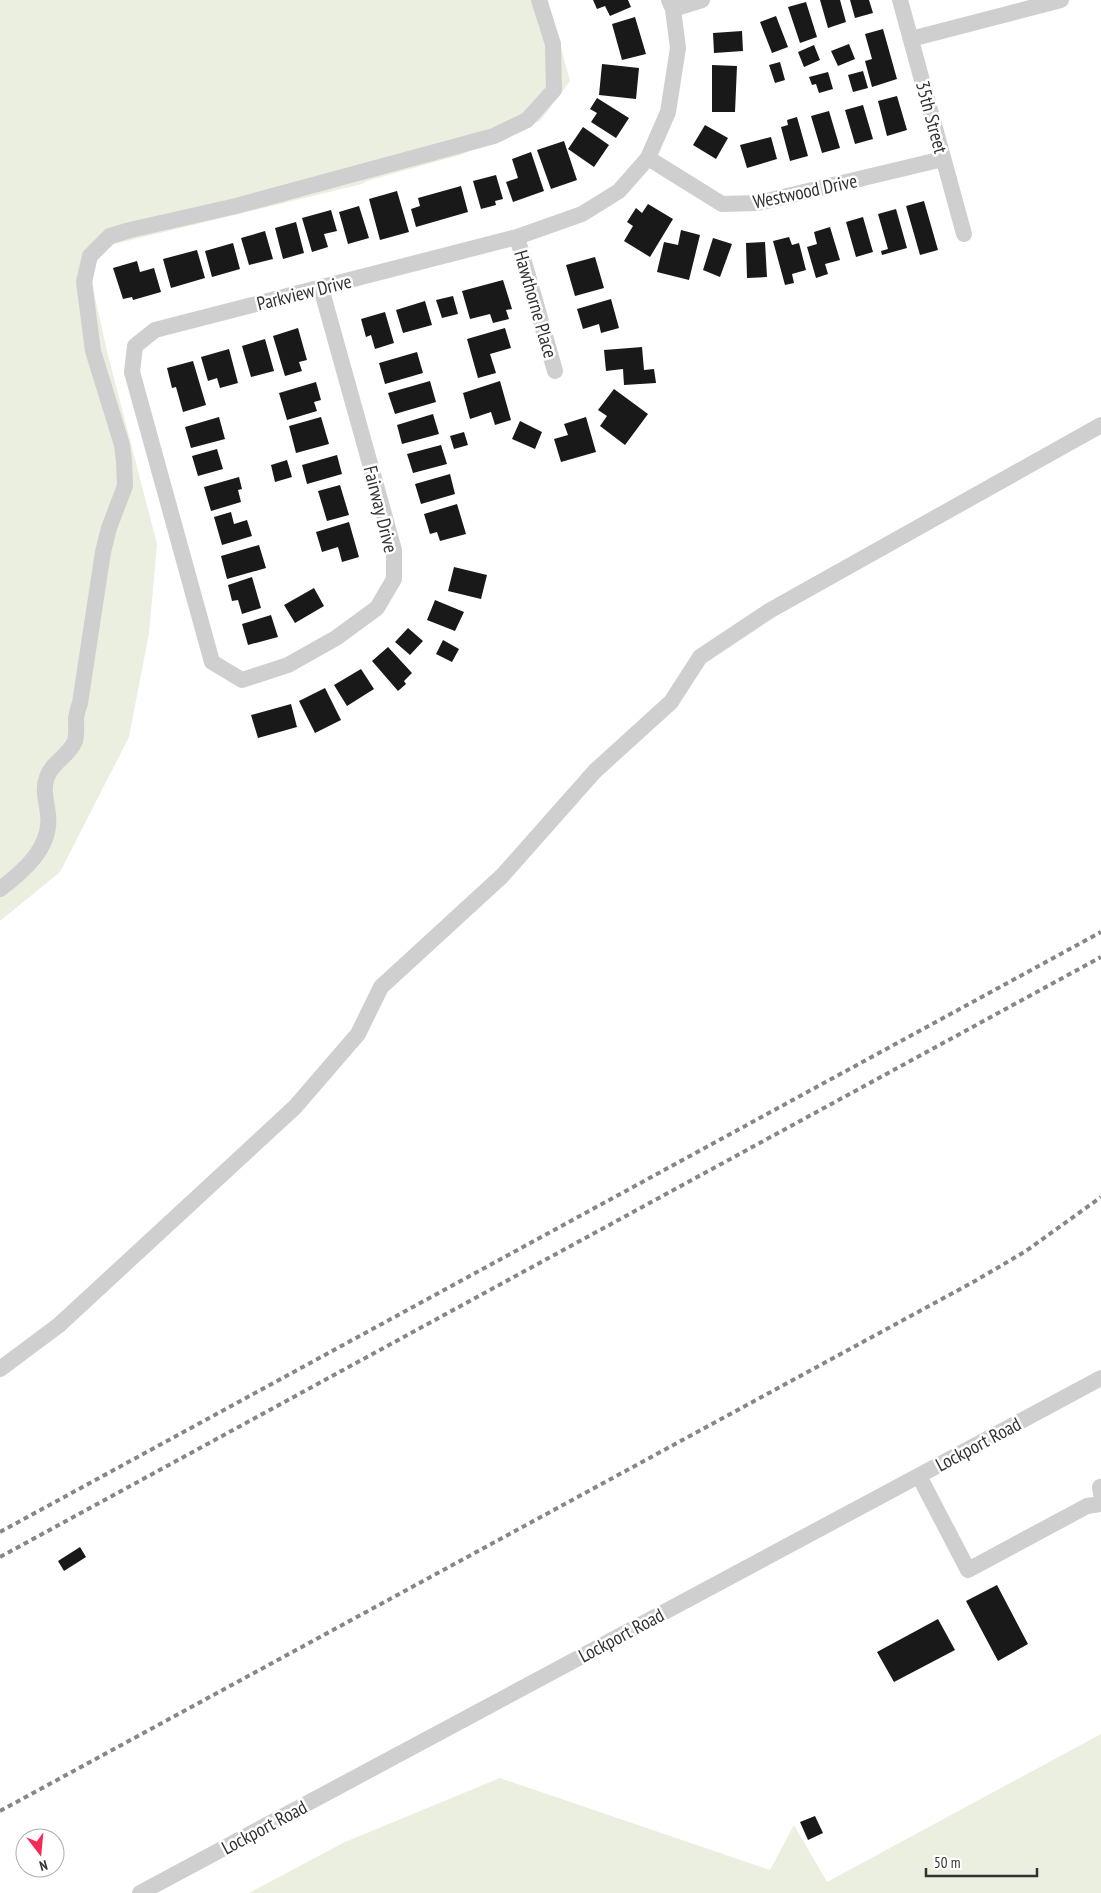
<svg xmlns="http://www.w3.org/2000/svg" width="1101" height="1893" font-family="'PT Sans Narrow',sans-serif">
	<rect width="100%" height="100%" fill="#fff"/>
	<path fill="#eaefe0" d="M0,0H548L570,81L540,121L460,155L367,181L362,184L106,246L94,257L92,278L95,298L108,355L157,544L149,633L129,737L60,872L0,921Z
		M1101,1734V1893H249L345,1842L500,1778L770,1870L794,1825L827,1882Z"/>
	<path fill="#191919" d="M593,0H628L631,7L610,16L605,6L597,9Z
		M820,0H840L846,22L828,28Z
		M850,0H869L873,13L855,18Z
		M806,2L817,37L800,43L788,7Z
		M776,16L788,47L772,53L760,22Z
		M635,17L646,54L622,60L612,24Z
		M883,29L897,79L872,87L865,61L872,59L865,34Z
		M742,31L743,51L714,53L713,33Z
		M849,44L855,59L838,66L831,51Z
		M814,45L820,60L804,67L798,52Z
		M780,62L785,80L775,83L769,65Z
		M602,64L639,68L636,99L599,95Z
		M712,65L737,66L735,112H712Z
		M863,71L868,88L853,92L848,75Z
		M828,72L833,89L819,93L816,84L812,85L809,77Z
		M897,96L907,130L887,136L878,101Z
		M597,98L629,118L616,138L591,122L597,113L590,109Z
		M863,105L873,139L855,144L845,110Z
		M829,111L840,148L822,153L811,116Z
		M797,117L808,156L790,161L781,127L788,125L787,120Z
		M705,125L728,138L716,159L693,145Z
		M583,127L609,145L594,167L568,149Z
		M771,137L777,159L747,168L740,145Z
		M564,141L577,180L551,189L537,150Z
		M531,152L544,191L513,202L506,182L518,178L512,159Z
		M496,175L503,199L495,201L496,205L481,209L473,181Z
		M461,186L468,212L416,227L411,209L420,206L418,198Z
		M397,191L409,232L380,240L369,199Z
		M924,201L938,250L920,255L906,206Z
		M648,204L673,219L650,257L624,241L633,226L627,222L636,208L642,213Z
		M359,206L369,238L348,244L339,212Z
		M896,209L907,248L882,255L881,251L888,249L878,214Z
		M331,210L337,231L324,234L328,247L312,252L302,218Z
		M863,217L873,252L856,257L846,222Z
		M296,222L304,253L283,259L275,228Z
		M830,227L840,260L825,264L828,274L816,278L807,247L817,244L814,232Z
		M681,230L700,235L689,280L657,272L664,242L678,245Z
		M265,231L273,259L249,265L241,238Z
		M789,237L792,245L799,243L806,270L792,274L794,283L785,285L773,241Z
		M713,238L732,244L720,277L703,270Z
		M765,242L767,277L747,278L746,243Z
		M233,243L240,269L212,277L205,251Z
		M197,250L205,278L171,288L163,259Z
		M595,257L604,288L575,296L566,265Z
		M137,261L140,272L154,268L161,292L133,300L132,297L123,299L113,268Z
		M503,280L512,309L506,310L509,319L493,323L490,314L470,319L462,291Z
		M453,296L458,314L442,318L436,300Z
		M611,299L619,328L601,333L599,324L583,329L577,309Z
		M425,301L432,325L403,333L396,310Z
		M385,312L394,343L375,349L371,335L366,337L361,319Z
		M298,328L307,360L299,362L302,371L285,376L273,336Z
		M505,328L511,348L490,354L496,373L478,378L467,339Z
		M265,339L274,371L251,377L242,346Z
		M642,347L644,370L654,369L656,383L624,385L623,369L606,371L604,350Z
		M229,349L238,383L220,388L217,378L208,381L201,357Z
		M417,352L423,373L385,384L379,363Z
		M193,361L206,405L183,412L176,387L172,388L167,368Z
		M430,381L436,402L395,414L388,393Z
		M500,381L511,420L495,425L491,412L470,419L463,393Z
		M316,382L321,400L314,402L317,411L287,420L279,393Z
		M614,389L648,414L625,445L600,426L607,416L598,410Z
		M433,414L439,434L402,444L397,425Z
		M219,417L225,439L191,448L185,427Z
		M321,417L329,444L296,453L289,426Z
		M586,417L596,452L561,462L554,439L568,435L564,424Z
		M520,421L542,432L535,449L512,439Z
		M464,432L468,445L454,449L450,436Z
		M441,445L447,464L413,473L407,454Z
		M217,449L223,469L198,476L192,456Z
		M337,455L342,474L307,484L302,465Z
		M287,460L292,477L275,482L271,465Z
		M450,474L455,494L421,504L415,484Z
		M239,477L242,489L238,490L241,502L211,511L204,487Z
		M340,485L349,515L327,521L318,491Z
		M457,504L466,534L440,541L437,532L430,534L424,514Z
		M231,512L234,524L247,520L252,536L222,545L214,517Z
		M349,522L359,557L342,562L338,547L322,552L316,532Z
		M259,545L266,568L227,579L221,556Z
		M454,567L487,575L481,599L448,591Z
		M252,577L261,608L242,614L238,600L232,601L228,585Z
		M314,588L324,606L295,623L284,605Z
		M435,600L464,612L455,631L427,620Z
		M271,615L278,637L248,645L242,624Z
		M408,628L423,641L410,655L395,642Z
		M443,640L459,649L452,662L436,654Z
		M388,647L412,673L404,681L406,684L398,691L372,661Z
		M361,669L374,689L347,706L334,685Z
		M325,688L341,720L315,733L299,701Z
		M291,704L297,727L258,738L251,715Z
		M80,1547L86,1557L64,1571L58,1561Z
		M997,1585L1028,1644L998,1661L966,1601Z
		M938,1619L955,1650L894,1682L877,1652Z
		M815,1816L823,1833L808,1840L800,1822Z"/>
	<g fill="none" stroke-linecap="round" stroke-linejoin="round">
		<path stroke="#cfcfcf" stroke-width="16" d="M900,0L964,234
			M673,9L702,0
			M911,39L1061,0
			M648,158L722,204L758,203L943,159
			M517,237L555,371
			M321,288L394,550V579L377,608L336,638L288,665L242,680L212,662L132,372L135,346L155,330L517,237L582,214L619,191L648,158L668,112L678,48L673,9L669,0
			M0,889C23,872 52,847 48,815C47,802 42,790 47,777C52,762 69,756 75,741C77,734 76,725 76,718C77,713 78,708 80,703L103,552L109,528L125,486L124,461L122,445L93,351L84,282L90,256L110,236L130,230L236,206L494,136L527,120L554,90L553,44L539,0
			M0,1369L59,1325L295,1107L358,1034L381,987L502,876L595,771L671,702L700,657L769,611L1101,425
			M919,1476L968,1570L1087,1506L1101,1504
			M1100,1487L1101,1494
			M140,1893L1101,1378"/>
		<path stroke="#878787" stroke-width="4" stroke-dasharray="5 4" stroke-linecap="butt" d="M0,1532L1101,932
			M0,1557L1101,957
			M0,1811L975,1281L1026,1251L1101,1197"/>
	</g>
	<g text-anchor="middle" dominant-baseline="central" stroke-width="5" stroke-linejoin="round" paint-order="stroke">
		<g font-size="19" fill="#323232" stroke="#fff">
			<text transform="translate(932 117) rotate(75)">35th Street</text>
			<text transform="translate(805 191) rotate(-12)">Westwood Drive</text>
			<text transform="translate(304 292) rotate(-14)">Parkview Drive</text>
			<text transform="translate(536 304) rotate(74)">Hawthorne Place</text>
			<text transform="translate(381 509) rotate(76)">Fairway Drive</text>
			<text transform="translate(978 1444) rotate(-28)">Lockport Road</text>
			<text transform="translate(621 1635) rotate(-28)">Lockport Road</text>
			<text transform="translate(264 1827) rotate(-28)">Lockport Road</text>
		</g>
	</g>
	<g transform="translate(40 1853) rotate(164)"><circle r="24" fill="#ffffff" stroke="#adadad"/>
	<path d="M0-4L9 19L0 12L-9 19Z" fill="#f32a56"/>
	<text y="-8" font-size="14" font-weight="bold" text-anchor="middle" fill="#323232">N</text>
	</g>
	<path d="M926 1868v8h111v-8" fill="none" stroke="#323232" stroke-width="2.5"/>
	<text x="934" y="1868" font-size="15" fill="#323232" stroke="#ffffff" stroke-width="4" paint-order="stroke">50 m</text>
</svg>
